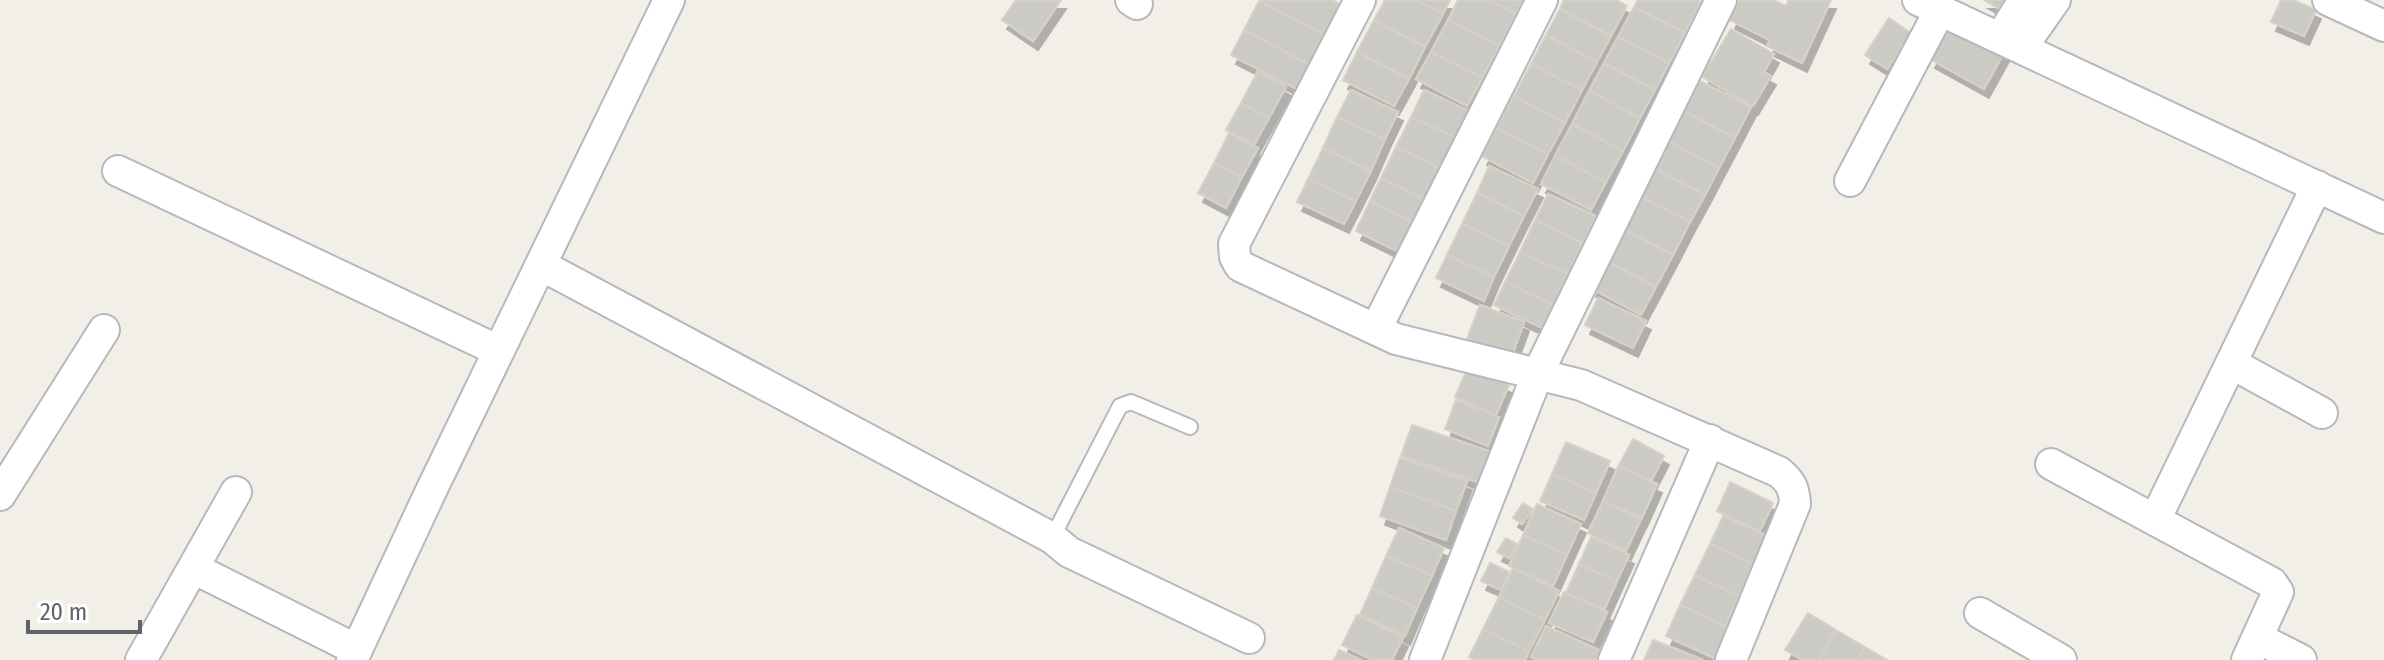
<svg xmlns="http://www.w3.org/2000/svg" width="2384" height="660" font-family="'Fira Sans Condensed',sans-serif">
	<defs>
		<filter id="shadow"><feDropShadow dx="5" dy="9" stdDeviation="0" flood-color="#0004"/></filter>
	</defs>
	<rect width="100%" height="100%" fill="#f1efe8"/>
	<path fill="#cccac5" stroke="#d6d1c6" stroke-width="2" filter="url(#shadow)" d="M1016,0H1061L1033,41L1002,20Z
		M1332,0L1343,6L1327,36L1259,1Z
		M1385,0H1416L1443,14L1425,47L1374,20Z
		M1416,0H1450L1443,14Z
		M1458,0H1489L1516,14L1499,46L1448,20Z
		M1489,0H1523L1516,14Z
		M1564,0H1616L1627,6L1611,36L1560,9Z
		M1638,0H1696L1701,2L1685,33L1634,7Z
		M1740,0H1773L1786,6L1789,0H1831L1802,63L1767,46L1770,40L1730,20Z
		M1984,0H2010L2003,11Z
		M2281,0H2293L2316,10L2304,36L2271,22Z
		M1259,1L1327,36L1312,66L1244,30Z
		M1634,7L1685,33L1669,63L1618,37Z
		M1560,9L1611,36L1597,62L1546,35Z
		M1889,18L1911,33L1887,69L1865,55Z
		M1953,19L2006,49L1984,89L1930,59Z
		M1374,20L1425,47L1409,79L1357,52Z
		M1448,20L1499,46L1482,78L1431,52Z
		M1731,29L1774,54L1764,72L1771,76L1753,106L1702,77Z
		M1244,30L1312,66L1299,90L1231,55Z
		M1546,35L1597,62L1582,90L1531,64Z
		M1618,37L1669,63L1655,90L1604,63Z
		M1357,52L1409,79L1394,106L1343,80Z
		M1431,52L1482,78L1467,106L1416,79Z
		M1604,63L1655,90L1640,118L1589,91Z
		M1531,64L1582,90L1565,123L1514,96Z
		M1258,71L1286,87L1269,118L1241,103Z
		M1700,81L1751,107L1735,138L1684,111Z
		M1351,90L1398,112L1385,139L1337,117Z
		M1424,90L1471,112L1459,139L1411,117Z
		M1589,91L1640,118L1623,151L1572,124Z
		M1514,96L1565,123L1548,154L1497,128Z
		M1241,103L1269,118L1254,145L1226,130Z
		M1684,111L1735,138L1719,168L1668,141Z
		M1337,117L1385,139L1371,171L1323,148Z
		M1411,117L1459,139L1444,170L1396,147Z
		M1572,124L1623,151L1606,182L1555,156Z
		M1497,128L1548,154L1533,183L1482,156Z
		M1229,133L1258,148L1242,177L1214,163Z
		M1668,141L1719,168L1705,195L1654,168Z
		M1396,147L1444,170L1429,201L1381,178Z
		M1323,148L1371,171L1356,201L1308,179Z
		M1555,156L1606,182L1591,210L1541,184Z
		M1214,163L1242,177L1226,208L1198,193Z
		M1489,166L1538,189L1524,216L1477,193Z
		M1654,168L1705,195L1690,222L1639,196Z
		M1381,178L1429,201L1417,224L1370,201Z
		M1308,179L1356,201L1344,224L1297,202Z
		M1477,193L1524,216L1509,246L1462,224Z
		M1548,194L1596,216L1582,243L1535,220Z
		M1639,196L1690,222L1673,255L1622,228Z
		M1370,201L1417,224L1403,254L1356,231Z
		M1535,220L1582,243L1568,274L1520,252Z
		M1462,224L1509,246L1494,277L1447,255Z
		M1622,228L1673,255L1656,287L1605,260Z
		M1520,252L1568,274L1553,305L1505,282Z
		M1447,255L1494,277L1484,301L1436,278Z
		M1605,260L1656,287L1641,315L1591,288Z
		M1505,282L1553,305L1542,328L1494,305Z
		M1598,298L1646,321L1633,348L1585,325Z
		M1480,305L1524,322L1512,355L1467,339Z
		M1468,367L1509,385L1496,415L1455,397Z
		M1456,400L1499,417L1488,446L1445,429Z
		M1412,425L1494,453L1484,484L1401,456Z
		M1633,439L1664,456L1651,481L1619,465Z
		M1566,442L1610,461L1596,493L1552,474Z
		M1400,458L1467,481L1456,511L1390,487Z
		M1618,467L1657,484L1642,518L1603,501Z
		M1552,474L1596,493L1584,520L1540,501Z
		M1730,482L1773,503L1760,531L1717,511Z
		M1390,487L1456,511L1446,540L1380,516Z
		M1603,501L1641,519L1626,551L1588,533Z
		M1523,503L1533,509L1522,524L1513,518Z
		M1537,504L1581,524L1567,555L1523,535Z
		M1723,516L1767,536L1753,564L1710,544Z
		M1399,528L1444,548L1432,576L1386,556Z
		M1523,535L1567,555L1553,586L1509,566Z
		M1591,537L1629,555L1617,581L1579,564Z
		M1506,538L1517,544L1509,558L1497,552Z
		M1710,544L1753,564L1739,596L1695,575Z
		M1386,556L1432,576L1417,608L1372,588Z
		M1490,563L1509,572L1501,590L1481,581Z
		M1579,564L1617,581L1604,610L1566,593Z
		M1513,568L1559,591L1545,620L1499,597Z
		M1695,575L1739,596L1725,626L1680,605Z
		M1372,588L1417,608L1405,636L1360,615Z
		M1564,592L1607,612L1593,642L1549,623Z
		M1499,597L1545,620L1529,651L1483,629Z
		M1680,605L1728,628L1714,658L1666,636Z
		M1808,613L1836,630L1819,660H1803L1785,650Z
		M1357,615L1403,638L1392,660H1373L1342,645Z
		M1546,626L1601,651L1597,660H1538L1531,657Z
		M1483,629L1529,651L1525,660H1475L1469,657Z
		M1836,630L1865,647L1857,660H1819Z
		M1653,640L1703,660H1644Z
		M1865,647L1887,660H1857Z
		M1339,650L1361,660H1334Z"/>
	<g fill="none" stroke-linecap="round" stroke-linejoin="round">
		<g stroke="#b5b8bc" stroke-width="18">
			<path id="lane" d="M1052,538L1120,406L1131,402L1190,427"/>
		</g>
		<g stroke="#b5b8bc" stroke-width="34">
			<path id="street" d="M1131,0L1137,4
				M1360,0L1234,244L1235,257L1240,266L1396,339L1581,385L1779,472C1791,482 1794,488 1795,504L1731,660
				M1918,0L2384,218
				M2328,0L2384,26
				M2001,37L2024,0
				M2022,47L2055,0
				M118,171L499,351
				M1850,181L1940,10
				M541,265L1052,538L1069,552L1249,638
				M1376,329L1542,0
				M2231,363L2322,413
				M2051,464L2272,583L2278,592L2247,660
				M0,495L104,330
				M2155,520L2317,186
				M193,568L357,650
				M1980,613L2061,660
				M2258,638L2301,660
				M141,660L236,492
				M352,660L430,493L669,0
				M1425,660L1538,373L1721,0
				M1614,660L1710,440"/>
		</g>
		<use href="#lane" stroke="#fff" stroke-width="14"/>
		<use href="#street" stroke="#fff" stroke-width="30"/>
	</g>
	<path d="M28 620v12h112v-12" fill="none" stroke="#5f6368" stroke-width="4"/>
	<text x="40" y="620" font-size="24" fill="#5f6368" stroke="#ffffff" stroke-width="6" paint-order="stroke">20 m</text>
</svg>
